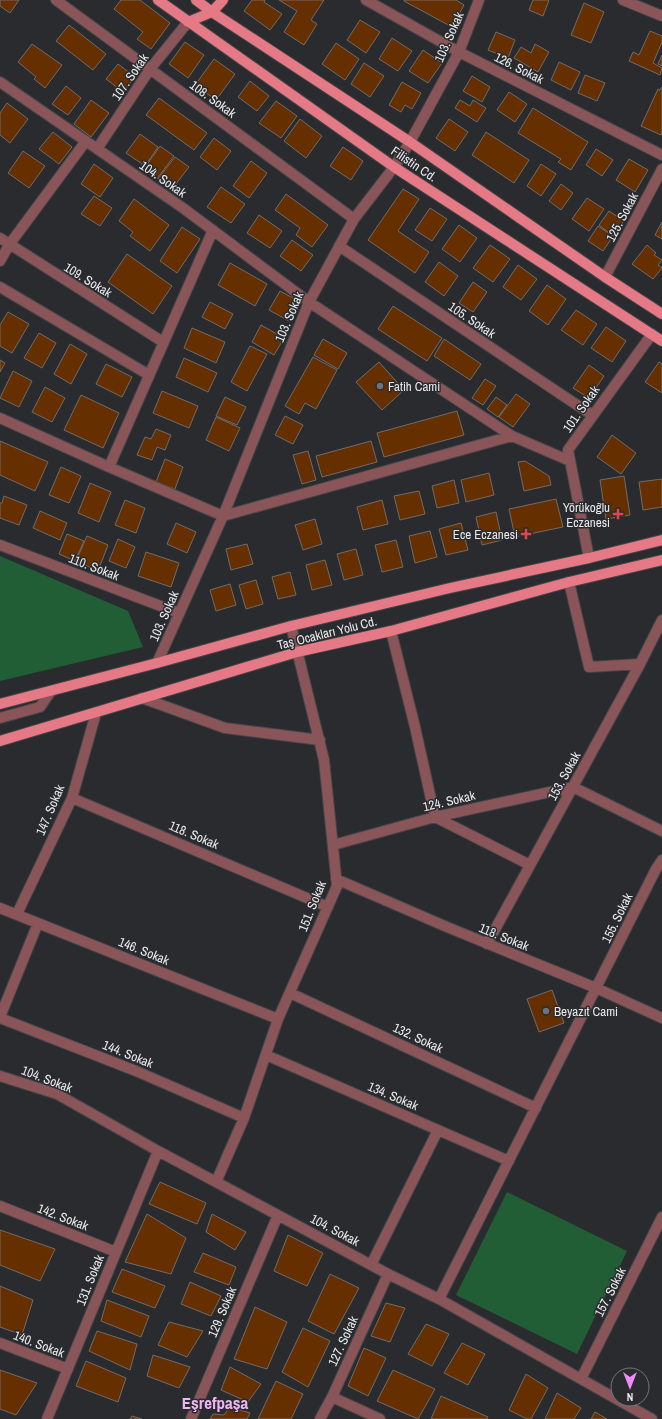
<svg xmlns="http://www.w3.org/2000/svg" width="662" height="1419" font-family="'Archivo Narrow',sans-serif">
	<rect width="100%" height="100%" fill="#2a2b2e"/>
	<path fill="#215e35" d="M0,556L128,611L143,647L0,681Z
		M507,1192L627,1251L577,1354L456,1295Z"/>
	<path fill="#662f00" stroke="#706c6a" d="M0,0H19L10,13L0,6Z
		M121,0H140L170,23L151,49L137,39L143,32L114,9Z
		M252,0H265L264,2L282,14L270,30L244,11Z
		M279,0H324L311,20L317,24L304,45L284,32L297,11Z
		M404,0H456L464,5L452,27L404,1Z
		M533,0H549L543,16L529,10Z
		M584,3L604,12L591,43L571,35Z
		M360,20L380,32L366,53L347,40Z
		M69,25L106,54L93,70L56,41Z
		M650,31L662,36V42L653,63L662,68L660,75L629,61L633,52L639,55Z
		M496,32L515,40L508,58L488,50Z
		M392,38L412,51L398,71L379,59Z
		M185,42L204,55L188,78L169,64Z
		M336,43L359,59L345,80L322,64Z
		M32,44L62,65L45,88L34,79L36,77L18,62Z
		M535,44L549,52L538,72L514,58L521,47L531,53Z
		M423,50L442,63L428,83L409,71Z
		M662,55V66L658,64Z
		M214,59L235,74L216,100L195,85Z
		M559,62L580,72L571,90L551,80Z
		M364,63L384,76L370,97L351,84Z
		M118,64L135,77L123,92L106,79Z
		M585,75L605,83L597,101L578,93Z
		M472,76L490,87L482,102L463,91Z
		M250,81L269,96L257,111L238,97Z
		M402,82L421,93L412,109L405,105L401,112L389,105Z
		M66,86L81,98L68,115L52,104Z
		M662,87V132L661,135L641,126L658,89L660,90Z
		M509,92L527,104L515,122L497,110Z
		M159,98L207,133L194,150L146,115Z
		M91,100L109,113L91,137L74,124Z
		M460,100L470,106L473,100L486,108L477,122L455,108Z
		M276,101L297,116L281,138L259,123Z
		M7,103L28,119L10,143L0,135V113Z
		M533,108L588,142L571,170L558,162L561,159L518,133Z
		M300,119L322,136L306,158L284,141Z
		M449,119L468,132L455,151L436,138Z
		M53,132L72,147L59,164L39,149Z
		M486,132L529,160L514,183L472,155Z
		M140,134L158,147L145,166L126,153Z
		M214,138L231,151L217,170L200,157Z
		M160,146L174,156L157,179L144,169Z
		M343,147L363,161L351,180L330,166Z
		M596,149L613,160L602,176L586,165Z
		M23,151L45,166L29,188L8,173Z
		M175,157L189,167L172,189L158,179Z
		M629,159L648,170L635,192L616,180Z
		M251,161L267,173L249,198L233,186Z
		M94,164L113,178L100,197L81,184Z
		M541,164L556,174L541,196L527,186Z
		M561,184L573,193L561,210L549,201Z
		M221,187L245,204L231,223L207,207Z
		M403,189L419,199L398,231L429,252L415,273L368,240Z
		M286,194L328,225L312,247L296,235L300,228L275,210Z
		M94,196L112,208L100,226L81,214Z
		M587,198L604,209L589,231L572,219Z
		M134,199L169,225L150,251L130,236L133,232L119,221Z
		M430,208L447,219L432,241L415,230Z
		M609,211L624,221L613,236L599,225Z
		M259,215L282,231L270,248L247,233Z
		M662,222V239L655,235Z
		M459,225L477,238L460,262L442,249Z
		M598,226L613,236L603,251L588,241Z
		M182,227L200,239L177,273L160,261Z
		M292,240L313,255L301,271L280,256Z
		M490,245L510,259L493,282L473,268Z
		M647,245L656,253L654,255L662,260L658,265L662,268L653,279L632,264Z
		M127,254L172,286L153,314L108,282Z
		M439,262L458,276L444,296L425,282Z
		M230,263L267,284L255,306L218,285Z
		M518,265L537,279L521,300L503,287Z
		M473,282L487,292L473,312L459,303Z
		M547,285L566,299L548,325L529,311Z
		M280,291L300,302L289,321L269,310Z
		M210,302L233,314L225,329L202,317Z
		M393,306L442,338L427,361L378,329Z
		M576,310L597,324L583,345L561,330Z
		M8,312L29,324L12,353L0,346V325Z
		M261,325L284,338L274,355L252,342Z
		M606,327L626,341L612,362L591,348Z
		M192,328L225,342L216,363L184,348Z
		M39,333L56,343L42,368L24,358Z
		M323,339L347,353L338,369L314,355Z
		M444,339L481,364L470,380L434,356Z
		M70,344L87,354L71,384L54,374Z
		M250,346L267,354L247,391L231,382Z
		M313,357L337,370L316,409L305,403L299,414L285,406Z
		M184,358L217,373L208,392L176,377Z
		M0,360L5,363L0,372Z
		M379,362L404,390L382,410L356,382Z
		M659,362L662,364V393L645,382Z
		M106,364L132,377L122,397L96,384Z
		M589,365L604,376L589,398L573,388Z
		M13,371L32,381L19,407L0,398Z
		M485,379L496,386L483,405L472,398Z
		M45,387L65,398L52,422L32,412Z
		M162,391L198,406L189,428L153,413Z
		M516,394L530,404L513,427L499,417Z
		M81,395L119,413L103,448L64,430Z
		M225,397L246,407L237,425L216,416Z
		M496,397L507,405L498,417L487,409Z
		M457,411L464,435L384,457L377,433Z
		M285,416L303,425L293,444L275,435Z
		M216,417L240,428L229,451L206,440Z
		M156,429L171,435L165,450L157,447L152,460L137,455L145,437L151,439Z
		M612,435L636,453L621,474L597,457Z
		M0,441L48,462L35,491L0,475Z
		M371,441L377,462L322,477L316,456Z
		M308,451L316,480L302,484L293,455Z
		M165,459L183,467L175,489L156,482Z
		M525,461L549,476L551,485L524,491L518,462Z
		M61,467L81,476L69,503L49,495Z
		M489,473L494,495L466,502L461,480Z
		M624,476L630,515L606,519L600,480Z
		M662,479V507L643,510L639,482Z
		M454,480L459,503L437,508L432,486Z
		M90,483L111,492L99,522L78,513Z
		M419,491L425,514L400,520L394,496Z
		M4,496L27,505L19,525L0,518V503H2Z
		M556,499L563,527L515,537L509,509Z
		M125,500L145,508L136,533L115,525Z
		M382,500L388,524L363,530L357,507Z
		M40,511L67,523L60,540L33,528Z
		M496,512L502,540L482,545L476,517Z
		M315,519L322,544L303,550L295,525Z
		M176,523L196,532L187,553L167,544Z
		M461,523L468,550L446,555L439,529Z
		M430,531L437,557L415,563L409,536Z
		M67,534L84,541L75,561L59,554Z
		M87,536L108,545L98,571L76,561Z
		M118,539L135,547L126,568L109,561Z
		M396,540L403,567L382,572L375,545Z
		M247,544L253,564L231,570L226,549Z
		M356,549L363,575L344,580L337,554Z
		M146,552L179,563L171,587L138,576Z
		M325,560L332,585L312,590L306,565Z
		M290,572L296,595L278,599L272,577Z
		M256,580L263,604L246,609L239,585Z
		M230,584L236,605L216,611L210,590Z
		M552,990L564,1023L539,1032L527,999Z
		M160,1182L206,1203L197,1224L149,1204Z
		M147,1214L186,1238L171,1274L125,1262Z
		M212,1214L246,1232L235,1250L206,1232Z
		M0,1230L55,1249L40,1281L0,1265Z
		M288,1235L323,1253L307,1286L274,1271Z
		M203,1253L236,1267L229,1285L194,1272Z
		M122,1269L165,1286L155,1308L112,1292Z
		M330,1274L359,1288L334,1334L308,1321Z
		M190,1282L221,1296L211,1316L181,1304Z
		M0,1286L33,1300L22,1335L0,1327Z
		M107,1300L149,1316L141,1337L101,1321Z
		M386,1303L405,1308L390,1342L371,1336Z
		M255,1307L287,1322L267,1369L234,1359Z
		M169,1322L203,1331L187,1357L158,1345Z
		M426,1324L449,1334L432,1366L408,1354Z
		M303,1328L330,1341L308,1387L282,1372Z
		M97,1331L137,1344L130,1370L89,1351Z
		M462,1343L485,1354L468,1385L444,1373Z
		M364,1348L386,1358L368,1396L348,1386Z
		M153,1355L190,1367L179,1388L147,1376Z
		M86,1361L126,1378L118,1402L76,1386Z
		M230,1367L261,1384L248,1402L221,1390Z
		M0,1370L37,1383L16,1415L0,1409Z
		M393,1370L435,1389L418,1419L377,1401Z
		M526,1374L548,1388L531,1419H527L509,1410Z
		M276,1381L303,1394L291,1419H258Z
		M557,1393L581,1408L574,1419H545Z
		M441,1396L488,1417L487,1419H431Z
		M230,1407L250,1413L247,1419H210L213,1414L224,1415Z
		M595,1412L607,1419H591Z
		M132,1416L142,1419H130Z"/>
	<g fill="none" stroke-linecap="round" stroke-linejoin="round">
		<g stroke="#454649" stroke-width="12">
			<path id="minor" d="M56,0L354,219
				M366,0L459,52L662,155
				M623,0L662,16
				M0,82L183,208L309,302L512,436L570,461
				M97,149L150,69L188,22
				M0,238L163,342
				M339,246L592,415
				M0,261L9,245L86,141
				M605,277L662,169
				M0,287L149,375
				M0,418L109,467L223,516L512,436
				M109,467L213,230
				M0,545L179,613
				M589,558L568,450L652,334
				M569,582L589,667L640,664
				M391,631L415,727L435,817
				M157,663L223,516L309,302L354,219L394,167L410,142L459,52L479,0
				M142,698L225,728L320,740
				M0,718L40,707L51,691
				M72,798L328,907
				M435,817L530,865
				M333,845L435,817L573,787L662,831
				M336,879L447,927L596,988L662,1018
				M0,908L278,1019
				M17,914L72,798L96,713
				M487,944L640,664L662,620
				M290,993L536,1108
				M0,1017L38,923
				M0,1018L136,1071L244,1118
				M266,1055L509,1161
				M0,1076L57,1094L158,1151L388,1274L439,1299L652,1419
				M216,1182L244,1118L278,1019L337,886L324,760L291,626
				M0,1206L116,1252
				M371,1265L438,1130
				M439,1299L656,869L662,860
				M0,1343L68,1369
				M581,1379L662,1217
				M332,1397L380,1419
				M47,1419L158,1151
				M191,1419L278,1215
				M320,1419L332,1397L388,1274"/>
		</g>
		<g stroke="#454649" stroke-width="12">
			<path id="major" d="M158,0L394,167L662,341
				M196,0L212,12L410,142L605,277L662,314
				M188,22L212,12L223,0
				M0,704L157,663L291,626L450,588L589,558L662,540
				M0,741L297,652L391,631L569,582L662,560"/>
		</g>
		<use href="#minor" stroke="#895559" stroke-width="10"/>
		<use href="#major" stroke="#e57a86" stroke-width="10"/>
	</g>
	<g fill="#6b7280" stroke="#2a2b2e" stroke-width="1.5">
		<circle cx="380" cy="386" r="4"/>
		<circle cx="546" cy="1011" r="4"/>
	</g>
	<g fill="#e0444e" stroke="#2a2b2e" stroke-width="1.5">
		<path d="M616 508h4v4h4v4h-4v4h-4v-4h-4v-4h4z"/>
		<path d="M524 528h4v4h4v4h-4v4h-4v-4h-4v-4h4z"/>
	</g>
	<g text-anchor="middle" dominant-baseline="central" stroke-width="3" stroke-linejoin="round" paint-order="stroke">
		<g font-size="13" fill="#e9eaec" stroke="#2a2b2e">
			<text transform="translate(449 37) rotate(-66)">103. Sokak</text>
			<text transform="translate(519 68) rotate(27)">126. Sokak</text>
			<text transform="translate(130 77) rotate(-55)">107. Sokak</text>
			<text transform="translate(213 99) rotate(36)">108. Sokak</text>
			<text transform="translate(414 164) rotate(34)">Filistin Cd.</text>
			<text transform="translate(163 179) rotate(35)">104. Sokak</text>
			<text transform="translate(622 217) rotate(-62)">125. Sokak</text>
			<text transform="translate(88 280) rotate(32)">109. Sokak</text>
			<text transform="translate(289 317) rotate(-67)">103. Sokak</text>
			<text transform="translate(472 320) rotate(34)">105. Sokak</text>
			<text transform="translate(581 409) rotate(-55)">101. Sokak</text>
			<text transform="translate(94 567) rotate(21)">110. Sokak</text>
			<text transform="translate(164 616) rotate(-66)">103. Sokak</text>
			<text transform="translate(327 633) rotate(-14)">Taş Ocakları Yolu Cd.</text>
			<text transform="translate(564 776) rotate(-61)">153. Sokak</text>
			<text transform="translate(449 801) rotate(-13)">124. Sokak</text>
			<text transform="translate(50 810) rotate(-67)">147. Sokak</text>
			<text transform="translate(194 835) rotate(23)">118. Sokak</text>
			<text transform="translate(312 906) rotate(-68)">151. Sokak</text>
			<text transform="translate(617 918) rotate(-64)">155. Sokak</text>
			<text transform="translate(504 937) rotate(22)">118. Sokak</text>
			<text transform="translate(144 951) rotate(22)">146. Sokak</text>
			<text transform="translate(418 1038) rotate(25)">132. Sokak</text>
			<text transform="translate(128 1054) rotate(22)">144. Sokak</text>
			<text transform="translate(47 1079) rotate(21)">104. Sokak</text>
			<text transform="translate(393 1096) rotate(23)">134. Sokak</text>
			<text transform="translate(63 1217) rotate(21)">142. Sokak</text>
			<text transform="translate(335 1230) rotate(28)">104. Sokak</text>
			<text transform="translate(90 1280) rotate(-68)">131. Sokak</text>
			<text transform="translate(610 1292) rotate(-63)">157. Sokak</text>
			<text transform="translate(222 1312) rotate(-67)">129. Sokak</text>
			<text transform="translate(343 1341) rotate(-65)">127. Sokak</text>
			<text transform="translate(39 1344) rotate(21)">140. Sokak</text>
		</g>
		<g font-size="13" fill="#e9eaec" stroke="#2a2b2e" text-anchor="start">
			<text x="388" y="386">Fatih Cami</text>
			<text x="610" y="507" text-anchor="end">Yörükoğlu<tspan x="610" dy="15">Eczanesi</tspan></text>
			<text x="518" y="534" text-anchor="end">Ece Eczanesi</text>
			<text x="554" y="1011">Beyazıt Cami</text>
		</g>
		<g font-size="17" font-weight="bold" fill="#edb6f1" stroke="#2a2b2e">
			<text x="215" y="1402">Eşrefpaşa</text>
		</g>
	</g>
	<g transform="translate(630 1387) rotate(180)"><circle r="19" fill="#2a2b2e" stroke="#76777a"/>
	<path d="M0-3L7 15L0 10L-7 15Z" fill="#ef8bf7"/>
	<text y="-6" font-size="11" font-weight="bold" text-anchor="middle" fill="#e9eaec">N</text>
	</g>
</svg>
